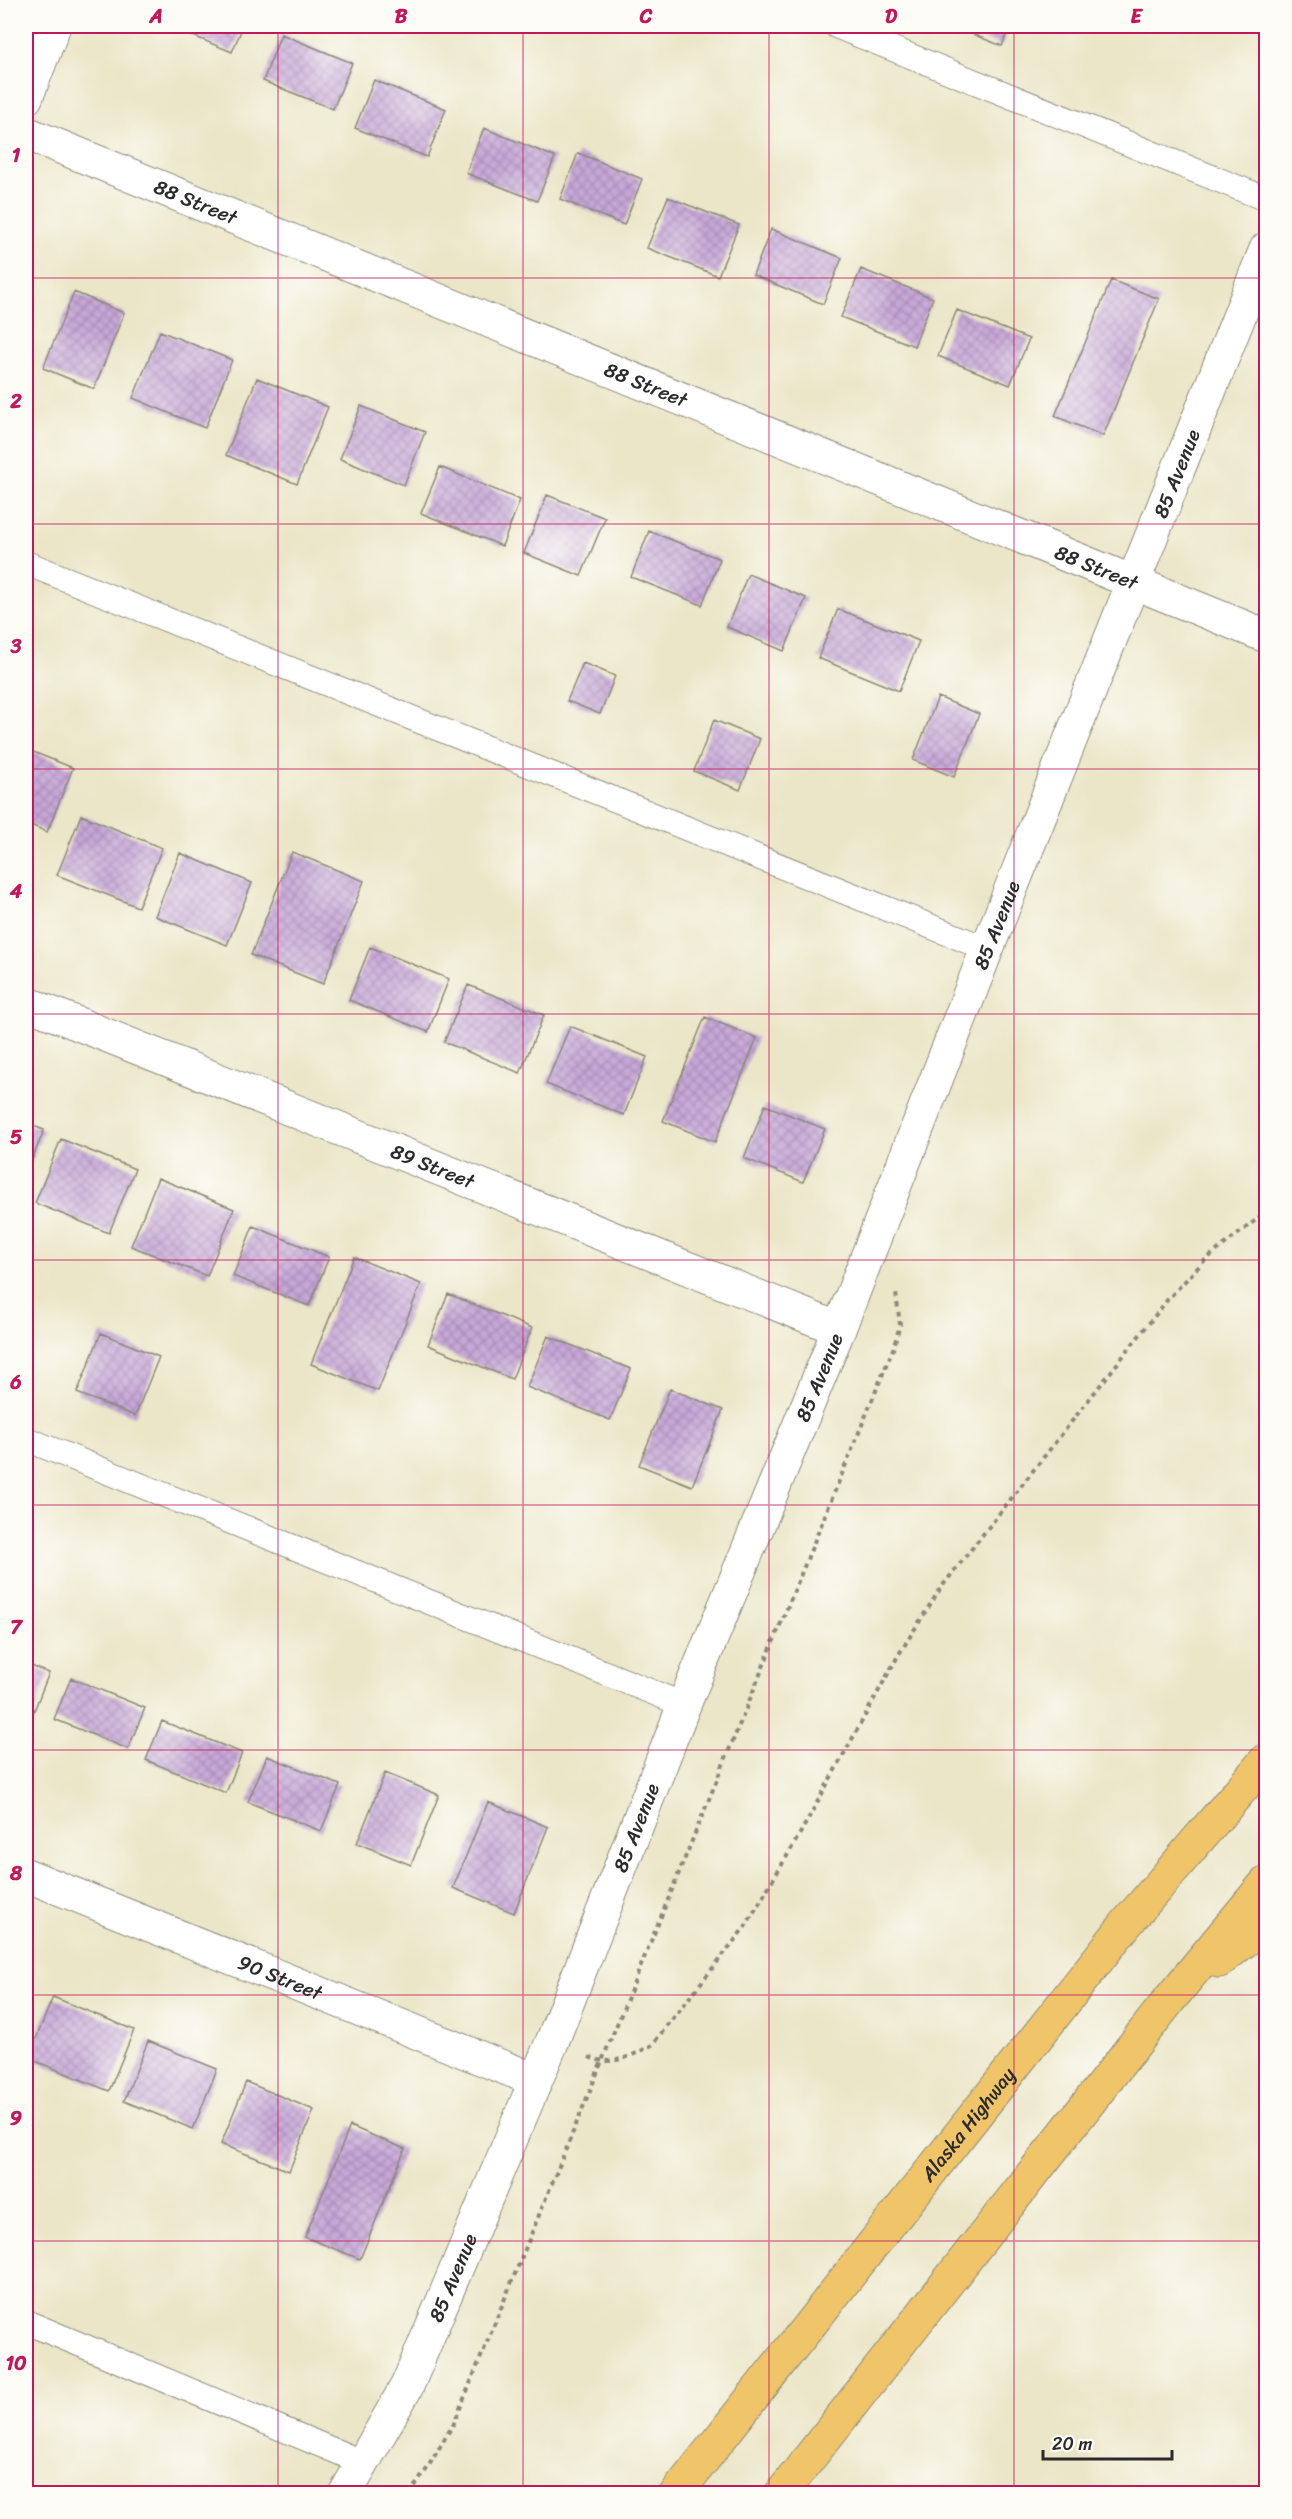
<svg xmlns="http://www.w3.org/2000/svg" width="1292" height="2519" font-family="Sriracha,sans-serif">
	<defs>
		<pattern id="building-cross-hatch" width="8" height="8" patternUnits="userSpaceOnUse" patternTransform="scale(1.5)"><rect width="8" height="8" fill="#c8a8d9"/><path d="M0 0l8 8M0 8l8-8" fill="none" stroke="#a389b0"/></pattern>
	</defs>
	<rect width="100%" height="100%" fill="#fdfcf7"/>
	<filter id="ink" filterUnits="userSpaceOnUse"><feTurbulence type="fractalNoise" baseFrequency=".0167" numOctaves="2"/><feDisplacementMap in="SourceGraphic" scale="12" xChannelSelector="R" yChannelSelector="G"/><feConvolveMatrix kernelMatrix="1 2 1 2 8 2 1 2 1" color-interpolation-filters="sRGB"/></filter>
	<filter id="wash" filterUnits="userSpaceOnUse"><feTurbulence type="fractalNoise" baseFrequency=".008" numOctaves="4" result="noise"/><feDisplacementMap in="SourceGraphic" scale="24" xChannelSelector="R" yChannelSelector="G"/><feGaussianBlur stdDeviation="1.35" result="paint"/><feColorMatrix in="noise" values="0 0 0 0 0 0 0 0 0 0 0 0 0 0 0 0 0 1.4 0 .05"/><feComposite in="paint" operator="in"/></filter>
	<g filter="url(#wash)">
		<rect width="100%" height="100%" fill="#ebe6c8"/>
		<g id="blocks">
			<path fill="url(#building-cross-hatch)" d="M178,26H243L232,52L176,29Z
				M952,26H1010L1002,46Z
				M281,34L352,63L333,109L263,81Z
				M374,80L446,109L427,157L355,128Z
				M484,128L555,157L537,201L466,173Z
				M578,153L642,179L624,225L560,199Z
				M668,197L739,225L718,276L647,248Z
				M771,229L842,258L823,304L753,275Z
				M861,269L933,298L914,346L841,317Z
				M1111,280L1159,299L1103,436L1055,416Z
				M74,292L124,313L94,389L43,368Z
				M957,310L1029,339L1010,385L938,356Z
				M160,331L232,360L205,428L133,398Z
				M257,378L328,407L297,484L226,455Z
				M361,406L425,432L404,485L340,459Z
				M440,467L520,500L502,546L421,513Z
				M547,495L605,518L581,576L524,553Z
				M649,531L720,559L702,605L631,577Z
				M748,574L806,598L784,651L727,627Z
				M838,609L919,641L899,691L818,658Z
				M583,663L615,676L600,714L567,701Z
				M938,697L979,714L954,777L913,760Z
				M714,720L760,739L740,790L694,771Z
				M26,749L73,768L47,832L26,823Z
				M81,815L162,848L138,907L57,875Z
				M292,852L364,881L323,984L251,955Z
				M180,853L252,883L227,945L155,916Z
				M370,947L449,979L428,1032L349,1000Z
				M468,985L544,1015L520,1073L444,1042Z
				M705,1017L757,1038L715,1142L663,1121Z
				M570,1026L647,1057L624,1115L546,1084Z
				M765,1105L825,1129L803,1182L744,1158Z
				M26,1123L44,1130L26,1175Z
				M61,1139L135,1169L109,1233L35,1203Z
				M158,1178L234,1209L207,1276L131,1246Z
				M253,1226L329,1257L309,1306L233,1276Z
				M354,1257L421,1284L378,1391L311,1364Z
				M448,1294L532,1328L512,1379L428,1345Z
				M101,1333L159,1357L135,1416L77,1393Z
				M548,1336L631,1369L610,1420L527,1387Z
				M670,1389L723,1410L692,1486L639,1465Z
				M26,1664L49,1673L30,1721L26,1719Z
				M71,1678L145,1708L128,1749L54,1719Z
				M162,1721L242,1753L226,1793L146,1760Z
				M267,1756L340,1785L321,1831L248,1802Z
				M385,1773L439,1795L411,1865L357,1843Z
				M488,1802L548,1827L514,1913L453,1888Z
				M53,1997L134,2030L109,2091L28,2058Z
				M148,2041L217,2069L193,2129L124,2101Z
				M246,2082L314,2110L289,2171L221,2144Z
				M350,2126L405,2149L360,2259L305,2237Z"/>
		</g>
	</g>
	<g filter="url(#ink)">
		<use href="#blocks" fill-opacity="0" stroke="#8b887a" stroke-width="1.5"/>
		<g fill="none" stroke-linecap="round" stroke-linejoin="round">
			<g stroke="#8b887a" stroke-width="26">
				<path id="lane" d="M836,26L1266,199
					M26,563L987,949
					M26,1439L684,1705
					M26,2322L364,2463"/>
			</g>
			<g stroke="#8b887a" stroke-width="35">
				<g id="street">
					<path d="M26,98L54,26"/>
					<path id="s1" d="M26,133L1266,636"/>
					<path id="s2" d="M26,1003L839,1329"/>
					<path id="s3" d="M26,1875L535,2080"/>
					<path id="s4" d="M345,2494L407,2386L552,2042L684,1705L839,1329L987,949L1266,249"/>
				</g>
			</g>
			<g stroke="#8b887a" stroke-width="35">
				<g id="highway">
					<path d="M1219,1961L1266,1924"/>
					<path id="s5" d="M676,2494L1126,1924L1266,1760"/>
					<path d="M781,2494L1170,1999L1266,1883"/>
				</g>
			</g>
			<path stroke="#8b887a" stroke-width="4" stroke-dasharray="4.5 4.5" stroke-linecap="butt" d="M589,2057C611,2067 632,2056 652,2045L745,1927L797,1839L899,1654L940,1589L1168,1299L1205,1260L1266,1212
				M409,2494L425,2472L454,2423L893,1349L900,1325L896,1293"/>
			<use href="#lane" stroke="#fff" stroke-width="24"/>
			<use href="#street" stroke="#fff" stroke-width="33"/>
			<use href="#highway" stroke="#f0c469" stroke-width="33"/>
		</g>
	</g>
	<path fill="none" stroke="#c2185b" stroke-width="1.5" stroke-opacity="0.55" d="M278,26V2494M523,26V2494M769,26V2494M1014,26V2494M26,278H1266M26,524H1266M26,769H1266M26,1014H1266M26,1260H1266M26,1505H1266M26,1750H1266M26,1995H1266M26,2241H1266"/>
	<g text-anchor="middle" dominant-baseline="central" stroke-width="4.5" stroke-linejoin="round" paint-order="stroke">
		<g font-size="20" fill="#2b2b2b" stroke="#fdfcf7">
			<text stroke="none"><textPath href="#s1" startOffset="183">88 Street</textPath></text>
			<text stroke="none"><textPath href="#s1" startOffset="669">88 Street</textPath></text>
			<text stroke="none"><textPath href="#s4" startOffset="2186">85 Avenue</textPath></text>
			<text stroke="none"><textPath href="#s1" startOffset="1155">88 Street</textPath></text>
			<text stroke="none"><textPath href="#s4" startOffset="1700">85 Avenue</textPath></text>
			<text stroke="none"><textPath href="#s2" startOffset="438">89 Street</textPath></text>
			<text stroke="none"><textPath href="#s4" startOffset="1214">85 Avenue</textPath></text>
			<text stroke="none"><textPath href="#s4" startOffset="728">85 Avenue</textPath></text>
			<text stroke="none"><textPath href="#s3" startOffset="274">90 Street</textPath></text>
			<text stroke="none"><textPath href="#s5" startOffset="471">Alaska Highway</textPath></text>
			<text stroke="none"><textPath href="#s4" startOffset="242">85 Avenue</textPath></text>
		</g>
	</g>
	<rect width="1292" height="2519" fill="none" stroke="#fdfcf7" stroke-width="66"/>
	<path d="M1043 2450v9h129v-9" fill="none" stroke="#2b2b2b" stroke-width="3"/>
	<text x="1052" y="2450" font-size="18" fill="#2b2b2b" stroke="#fdfcf7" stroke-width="4.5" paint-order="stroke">20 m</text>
	<rect x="33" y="33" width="1226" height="2453" fill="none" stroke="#c2185b" stroke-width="2"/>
	<g font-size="20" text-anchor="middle" font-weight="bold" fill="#c2185b">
		<text x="156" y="23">A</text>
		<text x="401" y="23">B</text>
		<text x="646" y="23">C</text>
		<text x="891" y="23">D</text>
		<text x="1136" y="23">E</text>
		<text x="16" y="162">1</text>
		<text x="16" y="408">2</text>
		<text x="16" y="653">3</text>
		<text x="16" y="898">4</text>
		<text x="16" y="1144">5</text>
		<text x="16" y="1389">6</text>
		<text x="16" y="1634">7</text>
		<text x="16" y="1880">8</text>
		<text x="16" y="2125">9</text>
		<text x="16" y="2370">10</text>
	</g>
</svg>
